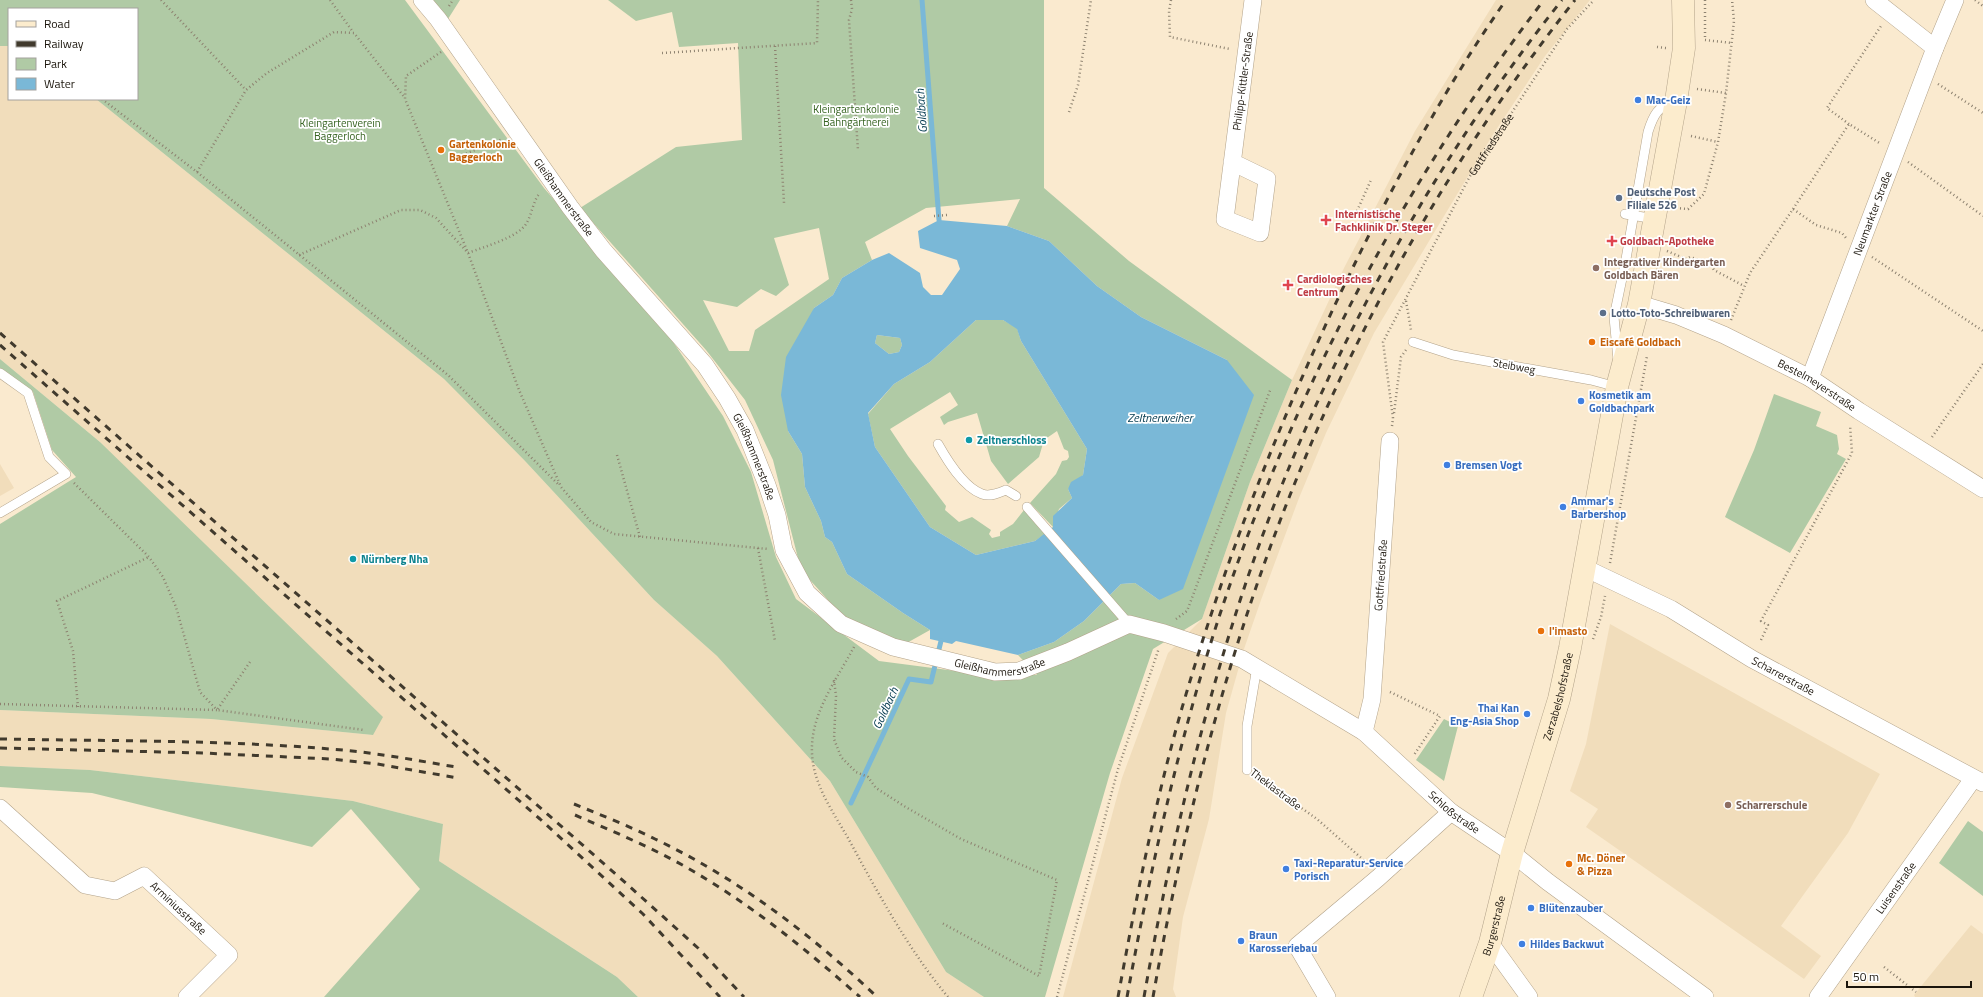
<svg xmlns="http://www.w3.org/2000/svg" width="1983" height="997" font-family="'Titillium Web',sans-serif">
	<rect width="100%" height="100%" fill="#faeacf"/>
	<path fill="#f1ddbb" d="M1496,0H1590L1545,56L1492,136L1374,333L1326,433L1299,498L1261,600L1244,649L1226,713L1209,819L1183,917L1173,989L1176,997H1063L1122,778L1168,653L1202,619L1250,482L1292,380L1344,268L1415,131Z
		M0,46H9V99H96L444,379L525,461L654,600L717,656L830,781L946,972L984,997H638L617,977L439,861L443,824L353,801L90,770L0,766V710L211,719L373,735L100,442L0,359Z
		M0,464L14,488L0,496Z
		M1610,624L1880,774L1848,833L1781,926L1821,956L1804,979L1586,827L1598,809L1570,791L1586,744Z
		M1971,925L1983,934V997H1915L1914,995Z"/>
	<path fill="#b0caa5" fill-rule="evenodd" d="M0,0H405L544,188L661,324L723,416L751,472L776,557L796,599L879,661L979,674L1037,675L1018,655L1054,642L1084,621L1121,584L1135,583L1159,600L1227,360L1141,317L1097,286L1049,241L1007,226L1020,199L926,208L865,242L872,260L842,278L833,295L814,308L788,431L802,454L805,487L821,521L825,537L832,542L847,574L903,613L930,630L905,644L845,619L801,570L773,460L745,400L706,350L580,208L676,147L742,140L738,43L679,47L672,12L636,21L608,0H1044V188L1129,261L1292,380L1250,482L1202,619L1153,649L1110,773L1045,997H984L946,972L830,781L717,656L654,600L525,461L444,379L96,99H137V9H9V46H0ZM819,228L829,279L755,330L749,351H729L703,300L737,307L761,289L776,296L789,285L774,238Z
		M432,0H460L448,19Z
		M976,320H1003L1017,328L1021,341L1087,449L1083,475L1068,489L1072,498L1059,509L1053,527L1030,503L1056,474L1062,461L1067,460L1069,457L1068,451L1064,449L1057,431L1044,440L1039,457L1008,484L991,461L977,413L948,422L944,425L940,417L958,405L950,392L890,429L908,456L946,506L945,510L959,522L972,517L991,530L989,534L992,538L1000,536V532L1013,524L1024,510L1045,534L1035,541L976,555L930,527L875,447L868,414L894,384L930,362Z
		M877,335L900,338L902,345L899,352L889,354L875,343Z
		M0,359L100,442L383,717L373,735L211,719L0,710V524L76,477L52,450L33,392L0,368Z
		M1774,394L1821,412L1816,426L1837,435L1839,449L1837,454L1846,459L1790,553L1725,517L1754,450Z
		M1444,719L1458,726L1444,781L1416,760Z
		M0,766L90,770L353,801L443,824L439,861L617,977L638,997H324L420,889L351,809L312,847L92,793L0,787Z
		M1968,821L1983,832V896L1939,863Z"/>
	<path fill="#7ab8d7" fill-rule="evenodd" d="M939,220L1007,226L1049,241L1097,286L1141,317L1227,360L1254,395L1183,589L1159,600L1135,583L1121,584L1084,621L1054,642L1018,655L956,641L952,644L930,639V630L903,613L847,574L832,542L825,537L821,521L805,487L802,454L788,431L781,395L786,357L814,308L833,295L842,278L872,260L889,253L920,273L923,287L931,295H942L960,269L957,260L920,248L918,231ZM976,320H1003L1017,329L1021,341L1087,449L1083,475L1071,482L1068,489L1072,498L1053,516V527L1035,541L976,555L930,527L875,447L868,413L894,384L930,362ZM877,335L900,338L902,345L899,352L889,354L875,343Z"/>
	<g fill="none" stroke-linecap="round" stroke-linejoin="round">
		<path stroke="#7ab8d7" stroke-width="5" d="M922,0L939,220
			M851,803L909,679L931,682L941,641"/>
		<g stroke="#b3a38a" stroke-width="10">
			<path id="lane" d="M1625,214L1655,219
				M1413,342L1453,355L1591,380L1617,387
				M1618,360L1614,317L1626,259L1648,132C1653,116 1658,105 1675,102
				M0,373L28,393L49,457L66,474L0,513
				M938,444C947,460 963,487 982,494C990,497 999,493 1006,490L1016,496
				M1027,507L1129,624
				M1247,770V726L1257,667"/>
		</g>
		<g stroke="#b3a38a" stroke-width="18">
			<g id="street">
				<path id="s2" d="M422,0L438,19L570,207L603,250L705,365L727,398L745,430L767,485L777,515L784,550L807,593L841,624L893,647L995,672L1019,671L1068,652L1129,624L1164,633L1242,659L1364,732L1451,812L1512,853L1548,882L1705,997"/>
				<path d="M1874,0L1935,48"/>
				<path id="s3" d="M1232,162L1267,179L1260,233L1225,219L1253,0"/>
				<path id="s4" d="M1639,304L1676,315L1724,335L1810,378L1859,411L1983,489"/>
				<path id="s5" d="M1810,378L1935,48L1955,0"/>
				<path id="s6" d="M1585,568L1671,609L1752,659L1983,783"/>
				<path id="s7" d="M1364,732L1372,699L1390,441"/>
				<path id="s8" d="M0,808L85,885L115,891L144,876L229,955L187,997"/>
				<path d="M1490,943L1529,997"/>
				<path d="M1327,997L1297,946L1378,878L1451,812"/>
				<path id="s9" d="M1818,997L1973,779"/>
			</g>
		</g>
		<g stroke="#b3a38a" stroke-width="23">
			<g id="secondary">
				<path id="s10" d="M1471,997L1490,943L1512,853L1559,699L1570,648L1617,387L1639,304L1676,101L1684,48L1683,0"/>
			</g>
		</g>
		<g stroke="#8d8270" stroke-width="2.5" stroke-dasharray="1 3" stroke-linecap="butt">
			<path d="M161,0L246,90"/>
			<path d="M330,0L353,32"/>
			<path d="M851,0L852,9L849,20L858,150"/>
			<path d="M1171,0L1169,11L1170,37L1230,49"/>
			<path d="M1705,0V39"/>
			<path d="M1975,0L1983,6"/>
			<path d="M449,6L453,0"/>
			<path d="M1705,40L1732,43"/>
			<path d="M775,46L784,203"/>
			<path d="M1657,47L1666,48"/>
			<path d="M441,52L406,76L405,99L468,253C483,247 517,238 526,224C532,215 533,200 540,193"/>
			<path d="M662,53L817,43L818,0"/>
			<path d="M1938,84L1983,113"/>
			<path d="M1697,89L1726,93"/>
			<path d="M102,99L197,172L448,375L559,485"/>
			<path d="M1069,112L1078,85L1091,0"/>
			<path d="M1849,124L1827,108L1881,26"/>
			<path d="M1691,136L1718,142"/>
			<path d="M455,158L503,139"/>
			<path d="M1908,162L1983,216"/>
			<path d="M197,172L246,90L267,73L334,32L354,33L405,98"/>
			<path d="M1676,208L1688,209L1704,194L1718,142L1726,93L1734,21L1732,0"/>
			<path d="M1793,209L1849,124L1881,144"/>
			<path d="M1357,211L1371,180"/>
			<path d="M934,216L947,215"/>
			<path d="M1667,251L1686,259L1690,257L1710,264L1714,270L1744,286"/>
			<path d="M299,255L401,210H420L436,218L468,253L519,390L561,487L591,522L614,534L768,549"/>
			<path d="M1872,257L1983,331"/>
			<path d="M1406,301L1411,330"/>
			<path d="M1731,320L1750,273L1793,209L1816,225L1842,233L1846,238"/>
			<path d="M1394,413L1401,357L1406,350"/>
			<path id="s1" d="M1392,426L1393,418L1383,342L1470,176L1567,29L1594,0"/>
			<path d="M1932,437L1983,364"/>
			<path d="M617,455L640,537"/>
			<path d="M74,483L149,557L163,577L176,607L200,692L217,710"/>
			<path d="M758,548L775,641"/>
			<path d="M1610,563L1647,356"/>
			<path d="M1176,619L1187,611L1271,388"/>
			<path d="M1593,639L1601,617L1605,596"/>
			<path d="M1761,640L1768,625L1761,621L1852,453L1850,425"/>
			<path d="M854,647C837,679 810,714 812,753C813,784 833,812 848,838C878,893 908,949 948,997"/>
			<path d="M250,662L217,710L364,730"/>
			<path d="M834,680L836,696L834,739L841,757L856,772L868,777L876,788L904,806L961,839L1057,880L1039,976L942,923"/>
			<path d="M1390,692L1440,716L1414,755"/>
			<path d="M0,704L217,710"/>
			<path d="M78,707L73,651L57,601L149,557"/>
			<path d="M1256,776L1317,819L1368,864"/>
			<path d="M1884,967L1916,992"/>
			<path d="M1057,997L1118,769L1159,648"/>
		</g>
		<use href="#lane" stroke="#fff" stroke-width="9"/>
		<use href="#street" stroke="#fff" stroke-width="17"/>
		<use href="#secondary" stroke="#fceccd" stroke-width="22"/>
		<path stroke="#413a2d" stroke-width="3" stroke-dasharray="7 7" stroke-linecap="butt" d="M0,333L619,877L698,948L744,997
			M0,345L540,819L643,914L720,997
			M0,739C110,741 221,740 330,749C373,752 414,760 456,767
			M0,748L203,753L331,759L377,764L458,778
			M574,804C601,815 629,826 655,839C737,878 812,935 877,997
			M575,815C619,834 665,853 706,879C763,914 810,953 860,997
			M1118,997C1137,894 1157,791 1187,691C1233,537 1293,387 1365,243C1407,159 1452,77 1506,0
			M1127,997C1151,866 1180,735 1222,608C1295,390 1404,182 1544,0
			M1144,997C1167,867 1196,738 1236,613C1305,396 1420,178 1562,0
			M1153,997C1185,817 1231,637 1301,468C1369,301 1463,142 1575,0"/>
	</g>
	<g fill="#3f7fe0" stroke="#fff" stroke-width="1.5">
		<circle cx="1638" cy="100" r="4"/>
		<circle cx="1581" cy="401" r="4"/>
		<circle cx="1447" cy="465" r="4"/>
		<circle cx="1563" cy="507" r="4"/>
		<circle cx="1527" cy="714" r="4"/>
		<circle cx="1286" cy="869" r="4"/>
		<circle cx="1531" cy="908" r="4"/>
		<circle cx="1241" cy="941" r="4"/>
		<circle cx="1522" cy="944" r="4"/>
	</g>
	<g fill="#e8710a" stroke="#fff" stroke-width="1.5">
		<circle cx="441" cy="150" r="4"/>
		<circle cx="1592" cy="342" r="4"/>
		<circle cx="1541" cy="631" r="4"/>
		<circle cx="1569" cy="864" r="4"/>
	</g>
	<g fill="#5c6f8a" stroke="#fff" stroke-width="1.5">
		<circle cx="1619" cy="198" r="4"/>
		<circle cx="1603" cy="313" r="4"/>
	</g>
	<g fill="#e0444e" stroke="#fff" stroke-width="1.5">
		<path d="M1324 214h4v4h4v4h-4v4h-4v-4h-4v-4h4z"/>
		<path d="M1610 235h4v4h4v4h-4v4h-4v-4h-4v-4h4z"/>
		<path d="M1286 279h4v4h4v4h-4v4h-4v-4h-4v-4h4z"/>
	</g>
	<g fill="#8d6e63" stroke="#fff" stroke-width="1.5">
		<circle cx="1596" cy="268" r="4"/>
		<circle cx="1728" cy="805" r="4"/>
	</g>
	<g fill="#0f9aa8" stroke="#fff" stroke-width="1.5">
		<circle cx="969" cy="440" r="4"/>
		<circle cx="353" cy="559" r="4"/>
	</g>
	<g text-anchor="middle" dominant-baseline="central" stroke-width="3.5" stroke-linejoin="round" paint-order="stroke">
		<g font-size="11" fill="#1b150c" stroke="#fff">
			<text stroke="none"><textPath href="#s3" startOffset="270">Philipp-Kittler-Straße</textPath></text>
			<text stroke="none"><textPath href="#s1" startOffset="310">Gottfriedstraße</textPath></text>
			<text stroke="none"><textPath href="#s2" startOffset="243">Gleißhammerstraße</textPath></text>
			<text stroke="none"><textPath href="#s5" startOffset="176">Neumarkter Straße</textPath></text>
			<text transform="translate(1514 366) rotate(10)">Steibweg</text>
			<text stroke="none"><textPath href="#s4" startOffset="196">Bestelmeyerstraße</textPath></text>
			<text stroke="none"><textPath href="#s2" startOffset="567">Gleißhammerstraße</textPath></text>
			<text stroke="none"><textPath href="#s7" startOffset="158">Gottfriedstraße</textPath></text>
			<text stroke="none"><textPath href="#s2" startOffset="927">Gleißhammerstraße</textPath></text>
			<text stroke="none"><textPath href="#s6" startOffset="226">Scharrerstraße</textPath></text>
			<text stroke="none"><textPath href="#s10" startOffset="313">Zerzabelshofstraße</textPath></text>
			<text transform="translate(1276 789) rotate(37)">Theklastraße</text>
			<text stroke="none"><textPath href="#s2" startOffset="1447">Schloßstraße</textPath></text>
			<text stroke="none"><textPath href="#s9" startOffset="134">Luisenstraße</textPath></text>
			<text stroke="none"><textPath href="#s8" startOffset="225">Arminiusstraße</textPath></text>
			<text stroke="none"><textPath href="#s10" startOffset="75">Burgerstraße</textPath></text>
		</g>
		<g font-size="11" font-weight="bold" fill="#366cbe" stroke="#fff" text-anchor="start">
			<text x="1646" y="100">Mac-Geiz</text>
			<text x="1589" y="395">Kosmetik am<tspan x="1589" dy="13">Goldbachpark</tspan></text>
			<text x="1455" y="465">Bremsen Vogt</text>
			<text x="1571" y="501">Ammar's<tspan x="1571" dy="13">Barbershop</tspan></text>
			<text x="1519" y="708" text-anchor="end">Thai Kan<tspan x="1519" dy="13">Eng-Asia Shop</tspan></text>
			<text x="1294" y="863">Taxi-Reparatur-Service<tspan x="1294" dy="13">Porisch</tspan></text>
			<text x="1539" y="908">Blütenzauber</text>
			<text x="1249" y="935">Braun<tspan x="1249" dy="13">Karosseriebau</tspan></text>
			<text x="1530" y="944">Hildes Backwut</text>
		</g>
		<g font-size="11" fill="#366321" stroke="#fff">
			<text x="856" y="109">Kleingartenkolonie<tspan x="856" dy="13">Bahngärtnerei</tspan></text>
			<text x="340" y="123">Kleingartenverein<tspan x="340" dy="13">Baggerloch</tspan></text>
		</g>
		<g font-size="11" font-weight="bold" fill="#c56008" stroke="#fff" text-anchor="start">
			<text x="449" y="144">Gartenkolonie<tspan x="449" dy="13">Baggerloch</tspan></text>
			<text x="1600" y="342">Eiscafé Goldbach</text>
			<text x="1549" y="631">l'imasto</text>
			<text x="1577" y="858">Mc. Döner<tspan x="1577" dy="13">&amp; Pizza</tspan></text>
		</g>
		<g font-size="11" font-weight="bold" fill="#4e5e75" stroke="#fff" text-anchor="start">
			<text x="1627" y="192">Deutsche Post<tspan x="1627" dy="13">Filiale 526</tspan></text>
			<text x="1611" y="313">Lotto-Toto-Schreibwaren</text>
		</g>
		<g font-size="11" font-weight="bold" fill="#be3a42" stroke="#fff" text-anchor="start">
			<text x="1335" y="214">Internistische<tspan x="1335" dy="13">Fachklinik Dr. Steger</tspan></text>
			<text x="1620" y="241">Goldbach-Apotheke</text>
			<text x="1297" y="279">Cardiologisches<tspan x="1297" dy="13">Centrum</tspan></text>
		</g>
		<g font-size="11" font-weight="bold" fill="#785e54" stroke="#fff" text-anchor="start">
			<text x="1604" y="262">Integrativer Kindergarten<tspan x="1604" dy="13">Goldbach Bären</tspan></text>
			<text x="1736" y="805">Scharrerschule</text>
		</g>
		<g font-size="11" font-weight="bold" fill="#0d838f" stroke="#fff" text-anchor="start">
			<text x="977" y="440">Zeltnerschloss</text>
			<text x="361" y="559">Nürnberg Nha</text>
		</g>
		<g font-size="12" font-style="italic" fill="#00384d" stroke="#fff">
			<text transform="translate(921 111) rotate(-94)">Goldbach</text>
			<text x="1160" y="417">Zeltnerweiher</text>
			<text transform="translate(885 708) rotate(-65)">Goldbach</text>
		</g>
	</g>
	<rect x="8" y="8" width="130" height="92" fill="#ffffff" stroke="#a4a19e"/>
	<rect x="16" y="21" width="20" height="6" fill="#fceccd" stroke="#a4a19e"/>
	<text x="44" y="28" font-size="12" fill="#1b150c">Road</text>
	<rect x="16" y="41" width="20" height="6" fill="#413a2d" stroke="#a4a19e"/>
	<text x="44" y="48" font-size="12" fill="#1b150c">Railway</text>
	<rect x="16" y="58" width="20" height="12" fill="#b0caa5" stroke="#a4a19e"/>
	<text x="44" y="68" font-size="12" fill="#1b150c">Park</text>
	<rect x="16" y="78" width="20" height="12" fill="#7ab8d7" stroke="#a4a19e"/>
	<text x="44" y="88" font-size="12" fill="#1b150c">Water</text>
	<path d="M1847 981v6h124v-6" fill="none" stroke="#1b150c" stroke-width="2"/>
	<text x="1853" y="981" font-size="12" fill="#1b150c" stroke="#ffffff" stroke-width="3" paint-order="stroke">50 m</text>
</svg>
